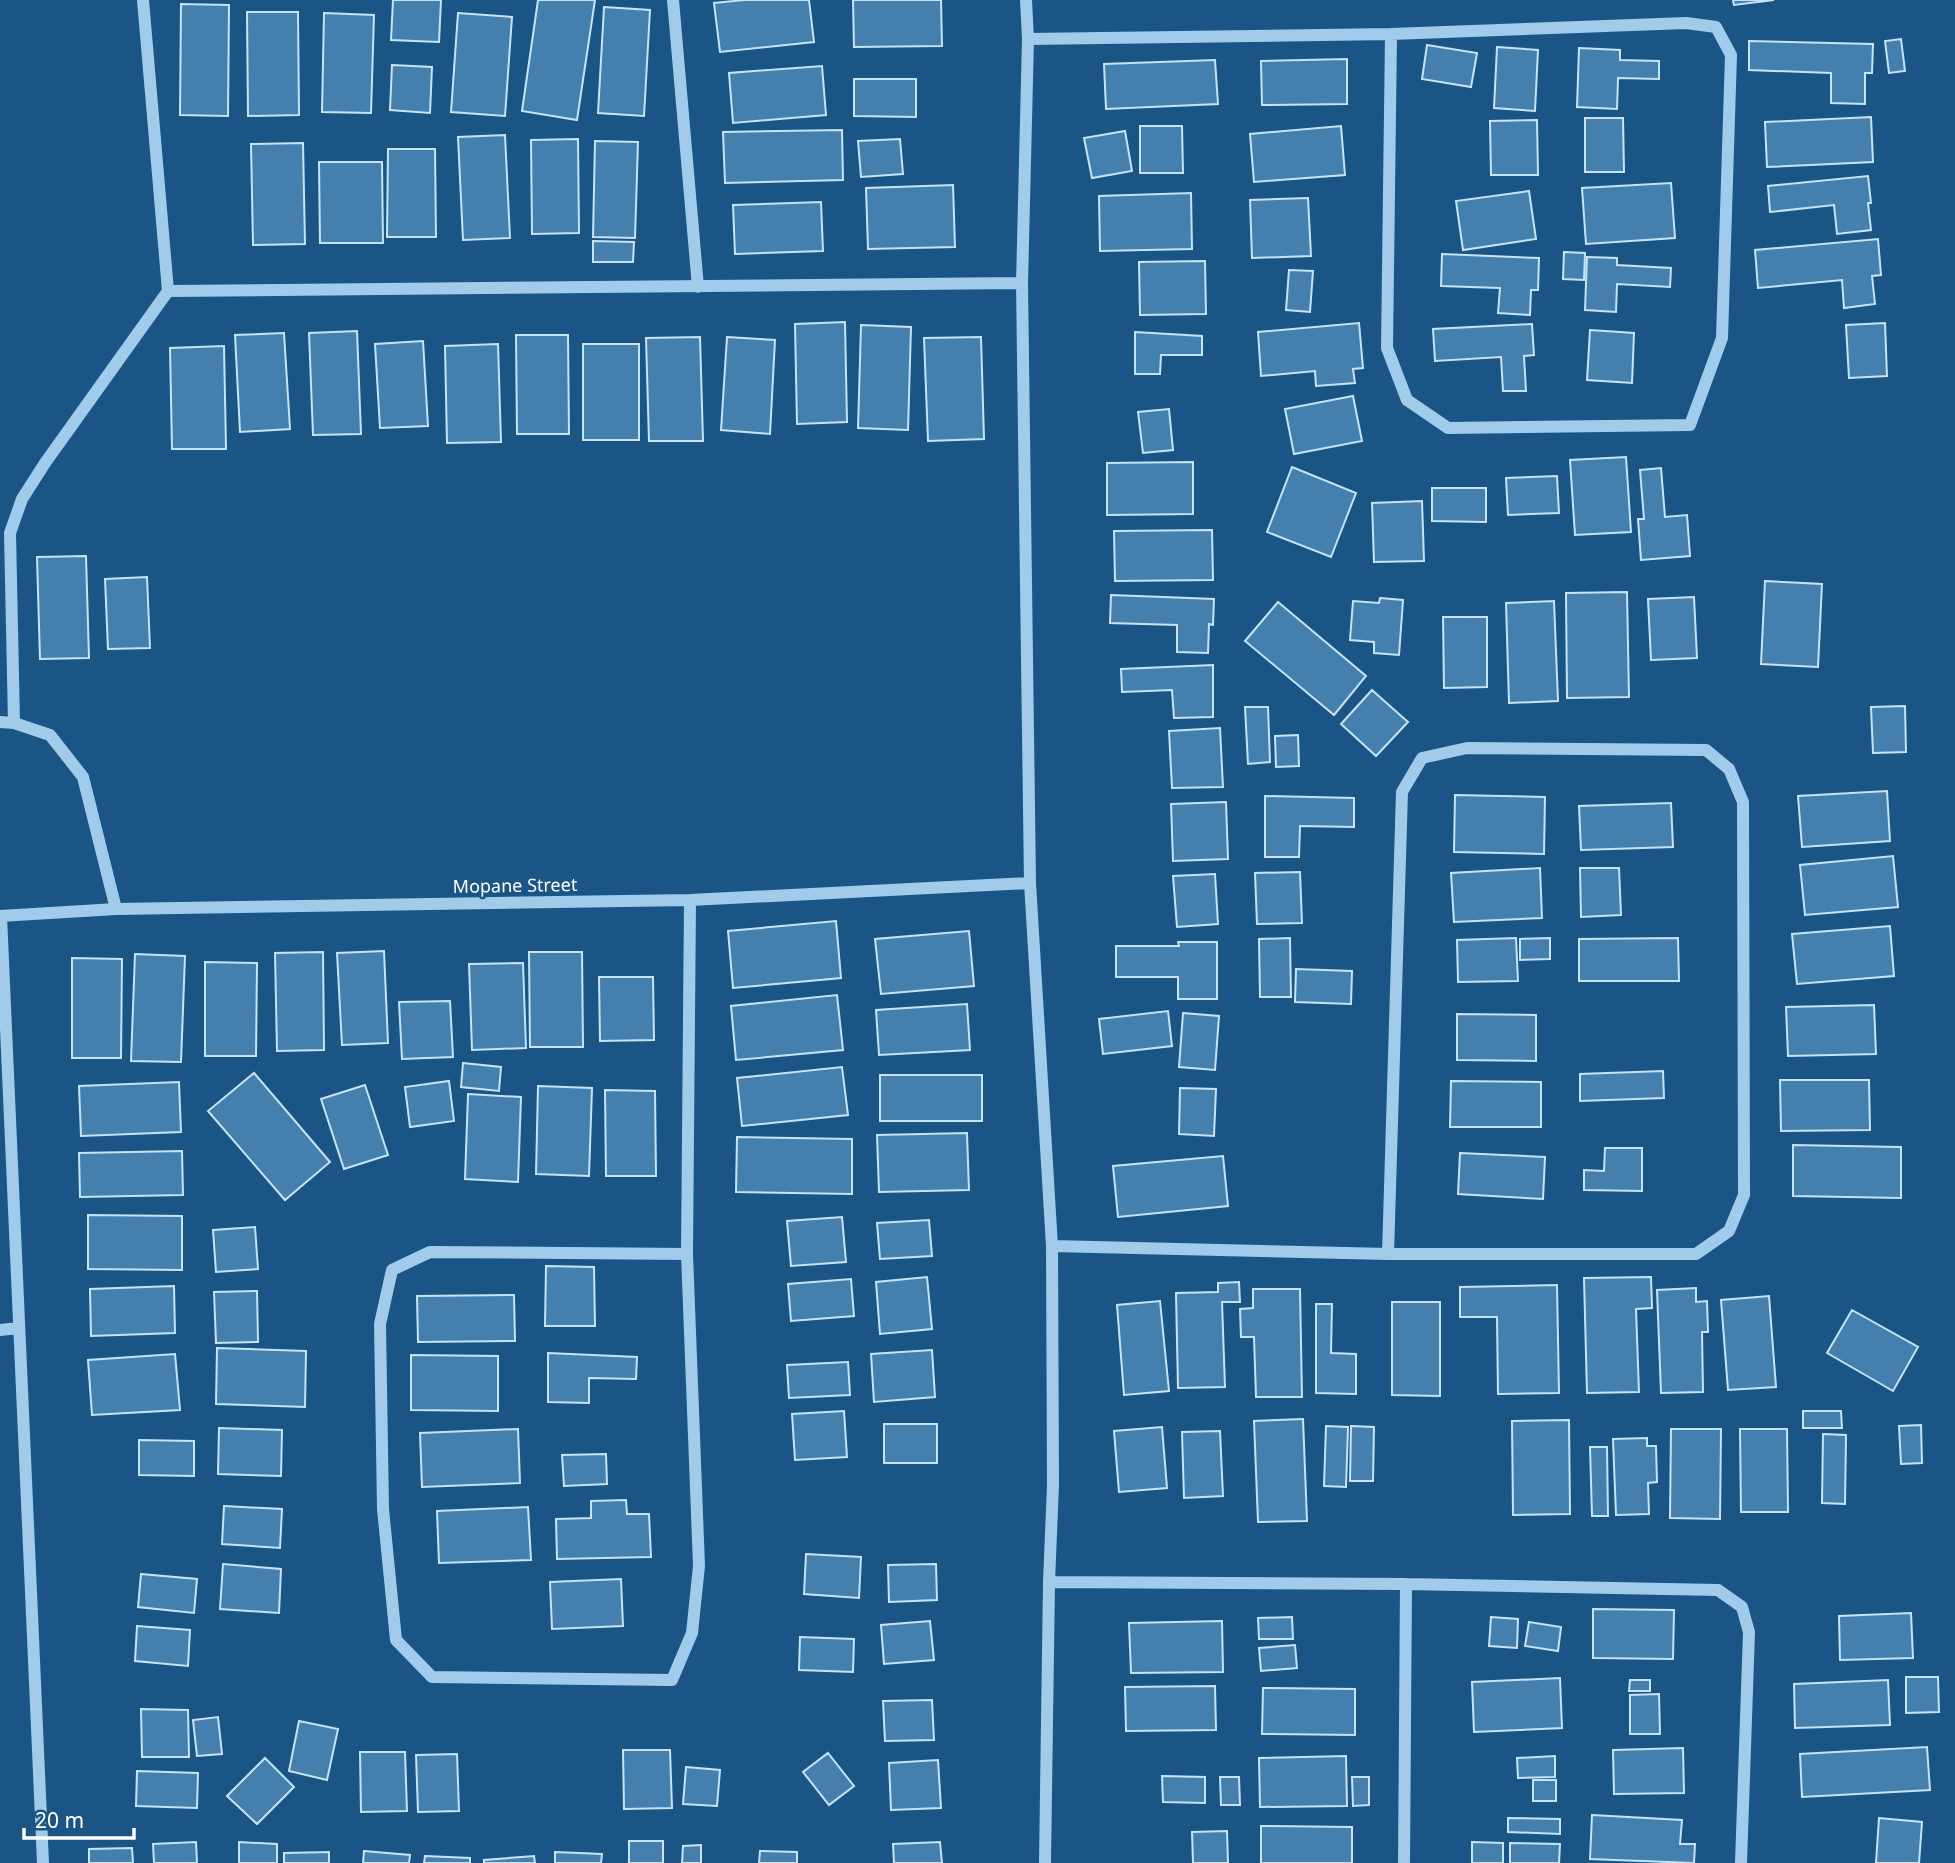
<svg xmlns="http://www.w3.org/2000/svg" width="1955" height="1863" font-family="'Noto Sans',sans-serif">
	<rect width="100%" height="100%" fill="#1b5585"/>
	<path fill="#447fae" stroke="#c6e3f8" stroke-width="2" d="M393,0H441L439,42L391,40Z
		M538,0H595L577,120L522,111Z
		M744,0H809L814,42L720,52L714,3Z
		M853,0H941L942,46L854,47Z
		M1733,0H1774L1734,5Z
		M181,4L229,5L228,116L180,115Z
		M604,7L650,10L644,116L598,113Z
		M247,12H298L299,115L248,116Z
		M324,13L374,15L371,113L322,112Z
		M458,13L512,17L505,116L451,112Z
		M1901,39L1905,71L1889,73L1885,41Z
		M1749,41L1873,44L1872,73H1865V104L1831,103V73L1749,70Z
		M1427,45L1477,53L1471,87L1422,79Z
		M1497,47L1538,50L1535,111L1494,108Z
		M1579,48L1620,50V60L1659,61V79L1618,78L1617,109L1577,107Z
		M1347,59V104L1262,105L1261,61Z
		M1215,60L1218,104L1106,109L1104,64Z
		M392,65L432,67L430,113L390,110Z
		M822,66L826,115L733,123L729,73Z
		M854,79H916V117L854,116Z
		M1871,117L1873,162L1767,167L1765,122Z
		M1585,118H1623L1624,172H1585Z
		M1537,120L1538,175H1491L1490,121Z
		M1140,126H1182L1183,173H1140Z
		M1341,126L1345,175L1254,182L1250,134Z
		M842,130L843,180L725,183L723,132Z
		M1125,131L1132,171L1092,178L1084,138Z
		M505,135L510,238L463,240L458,137Z
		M578,139L579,233L532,234L531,140Z
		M900,139L903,174L861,177L858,141Z
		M595,141L638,142L635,238L593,237Z
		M303,143L305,244L253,245L251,144Z
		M388,149H435L436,237H387Z
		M319,162H382L383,243H320Z
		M1868,176L1871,203H1868L1871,230L1837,234L1834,205L1770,212L1768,186Z
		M1671,183L1675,238L1586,244L1582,188Z
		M953,185L955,247L868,249L866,188Z
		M1529,191L1536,239L1463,250L1456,201Z
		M1191,193L1192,249L1100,251L1099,196Z
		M1308,198L1311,256L1252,258L1250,200Z
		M821,202L823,251L735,254L733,205Z
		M1878,239L1881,275L1872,276L1875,304L1844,308L1842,280L1758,288L1755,250Z
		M593,241L634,242L633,262H593Z
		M1564,252L1585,253L1584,280L1563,279Z
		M1442,254L1539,258L1538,290H1531L1530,315L1498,313L1500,288L1441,286Z
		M1587,257L1617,258V265L1671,268L1670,287L1617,284L1616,312L1585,310Z
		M1205,261L1206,314L1140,315L1139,262Z
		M1289,270L1313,271L1310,312L1286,310Z
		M845,322L847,422L797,424L795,324Z
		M1359,323L1363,368L1353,369L1355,383L1316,386L1315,371L1261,376L1258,332Z
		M1885,323L1887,376L1849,378L1846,325Z
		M1532,324L1534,355L1524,356L1526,391H1503L1501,357L1435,361L1433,329Z
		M861,325L911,327L908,430L858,428Z
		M1590,330L1634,333L1632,383L1587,380Z
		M357,331L361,434L313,435L309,333Z
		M1135,332L1202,336V355H1161L1160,374H1135Z
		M284,333L290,429L240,432L235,335Z
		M516,335H568L569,434H517Z
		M700,337L703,441H649L646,338Z
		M727,337L775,340L770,434L721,430Z
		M981,337L984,439L928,441L924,338Z
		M423,341L428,426L380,428L375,344Z
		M498,344L501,442L447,443L445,346Z
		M583,344H639V440H583Z
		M224,346L226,449H172L170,348Z
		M1353,396L1362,441L1294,454L1285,409Z
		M1169,409L1173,450L1143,453L1138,412Z
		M1626,457L1631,532L1575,535L1570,460Z
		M1193,462V514L1107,515V463Z
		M1292,467L1356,493L1331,557L1267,532Z
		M1661,468L1665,517L1687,515L1690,556L1641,560L1638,519H1644L1640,470Z
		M1557,476L1559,513L1508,515L1506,478Z
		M1432,488H1486V522L1432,521Z
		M1422,501L1424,561L1374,562L1372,503Z
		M1212,530L1213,580L1115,581L1114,531Z
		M86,556L89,658L40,659L37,557Z
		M147,577L150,648L108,649L105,579Z
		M1765,581L1822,584L1818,667L1761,664Z
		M1627,592L1629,697L1567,698L1566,593Z
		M1111,595L1214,599L1213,625L1209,624L1208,653L1177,652V625L1110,623Z
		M1694,597L1697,658L1651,660L1648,599Z
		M1380,598L1403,600L1399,655L1374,653V642L1350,640L1353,601L1379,603Z
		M1554,601L1558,701L1509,703L1506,603Z
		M1278,602L1366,676L1334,715L1245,641Z
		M1443,617H1487V687L1444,688Z
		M1213,665V717L1174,718L1172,690L1122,692L1121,669Z
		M1372,690L1408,722L1376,756L1341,724Z
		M1905,706L1906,752L1873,753L1871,707Z
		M1245,707H1268L1270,762L1248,764Z
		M1220,728L1223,787L1172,788L1169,731Z
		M1298,735L1299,766L1276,767L1275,736Z
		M1887,791L1890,841L1802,847L1798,796Z
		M1455,795L1545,797L1544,854L1454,852Z
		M1265,796L1354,798V827L1300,826L1299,857H1265Z
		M1226,802L1228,859L1173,861L1171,804Z
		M1671,803L1673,847L1581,850L1579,806Z
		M1893,856L1898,907L1805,915L1800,865Z
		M1540,868L1542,918L1454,922L1451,873Z
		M1580,868H1619L1621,915L1581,917Z
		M1300,872L1302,923L1257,924L1255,873Z
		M1215,874L1218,924L1177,927L1173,876Z
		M836,921L841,978L733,988L728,931Z
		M1890,926L1894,976L1797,984L1792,934Z
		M969,931L974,986L881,994L875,939Z
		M1290,938L1291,997H1260L1259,939Z
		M1516,938L1518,981L1458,982L1457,940Z
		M1550,938V959L1520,960V939Z
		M1678,938L1679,981H1579V939Z
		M1178,942H1217V999H1178V977H1116V946H1179Z
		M384,951L388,1043L342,1045L337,953Z
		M323,952L324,1050L277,1051L275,953Z
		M529,952H582L583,1047H530Z
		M135,954L185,956L181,1062L131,1061Z
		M72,958L122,959L121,1058H72Z
		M205,962L257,963L256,1056H205Z
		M523,963L526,1048L472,1050L469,964Z
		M1296,969L1352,971L1351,1004L1295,1002Z
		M599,977H653L654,1040L600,1041Z
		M837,995L843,1050L736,1060L731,1006Z
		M450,1001L453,1057L402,1059L399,1002Z
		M967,1004L970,1050L879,1055L876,1010Z
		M1874,1005L1876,1054L1788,1056L1786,1007Z
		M1168,1011L1172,1046L1103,1054L1099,1019Z
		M1183,1013L1219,1016L1215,1070L1179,1067Z
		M1457,1014L1536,1015V1061L1457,1060Z
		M463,1063L501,1067L499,1091L461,1087Z
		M842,1067L848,1115L742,1126L737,1078Z
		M1663,1071L1664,1098L1580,1101V1074Z
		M254,1073L330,1162L285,1200L208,1111Z
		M880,1075H982V1121H880Z
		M1780,1080H1869L1870,1130L1781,1131Z
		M449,1081L454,1121L410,1127L405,1087Z
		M1451,1081L1541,1082V1127H1450Z
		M179,1082L181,1132L81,1136L79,1086Z
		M365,1085L388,1155L344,1169L321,1099Z
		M538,1086L592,1088L589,1176L536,1174Z
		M1180,1088L1216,1089L1214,1136L1179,1134Z
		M605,1090L655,1091L656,1176H606Z
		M468,1094L521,1097L518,1182L465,1179Z
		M967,1133L969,1190L879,1192L877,1135Z
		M737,1137L852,1139V1194L736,1192Z
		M1793,1145L1901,1147V1198L1793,1196Z
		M1605,1148H1642V1191L1584,1190V1170L1604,1171Z
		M182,1151L183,1195L80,1197L79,1153Z
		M1460,1153L1545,1157L1543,1199L1458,1194Z
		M1223,1156L1228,1206L1118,1217L1113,1166Z
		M88,1215L182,1216V1270L88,1269Z
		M842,1217L846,1262L791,1266L787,1221Z
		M929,1220L932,1256L880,1259L877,1223Z
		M255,1227L258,1269L216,1272L213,1230Z
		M546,1266L594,1267L595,1326H545Z
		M927,1277L932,1329L880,1334L876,1282Z
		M1651,1277L1652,1308L1636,1309L1639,1392L1587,1393L1584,1278Z
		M851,1279L854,1316L791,1321L788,1284Z
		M1239,1282L1240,1302H1222L1225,1387L1178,1388L1176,1293L1218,1292V1283Z
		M1557,1285L1559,1393L1498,1394L1497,1317H1460V1287Z
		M174,1286L175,1333L91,1336L90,1289Z
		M1696,1288V1302L1707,1301L1708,1332H1702L1703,1392L1661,1393L1657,1290Z
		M1253,1289H1300L1302,1397H1256L1254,1337H1241L1240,1309L1253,1308Z
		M257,1291L258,1342L216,1343L214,1292Z
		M514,1295L515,1341L418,1342L417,1296Z
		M1769,1296L1776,1387L1728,1390L1721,1300Z
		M1160,1301L1169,1391L1124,1395L1117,1305Z
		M1392,1302H1440V1396L1392,1395Z
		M1316,1304H1332L1331,1353L1356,1354V1394L1316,1393Z
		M1852,1310L1918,1347L1893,1391L1827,1353Z
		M217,1348L306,1351L305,1407L216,1404Z
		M932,1350L935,1397L874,1402L871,1354Z
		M548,1353L637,1357L636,1379L589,1378V1403L548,1402Z
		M175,1354L180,1410L92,1415L88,1360Z
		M411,1355L498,1356V1411L411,1410Z
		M848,1362L850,1395L789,1398L787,1365Z
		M844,1411L847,1457L795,1460L792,1414Z
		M1803,1411H1841L1842,1428H1803Z
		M1303,1419L1307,1521L1258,1522L1254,1421Z
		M1569,1420L1570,1514L1513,1515L1512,1421Z
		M884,1424H937V1463H884Z
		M1921,1425L1922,1463L1901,1464L1899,1426Z
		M1326,1426L1348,1427L1346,1487L1324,1486Z
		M1351,1426L1374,1427L1373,1481H1350Z
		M1162,1427L1167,1488L1119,1492L1114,1431Z
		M219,1428L282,1430L281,1476L218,1474Z
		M518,1429L520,1483L422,1487L420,1433Z
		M1671,1429H1721L1720,1519L1670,1518Z
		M1740,1429H1787L1788,1512H1741Z
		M1220,1431L1223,1496L1184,1498L1182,1432Z
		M1823,1434L1846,1435L1845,1504L1822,1503Z
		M1647,1438V1446H1656L1657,1482L1648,1483L1649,1514L1616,1515L1613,1439Z
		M139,1440L194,1441V1476L139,1475Z
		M1590,1447H1607L1608,1516H1592Z
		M606,1454L607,1484L564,1486L562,1455Z
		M626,1500L627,1514H649L651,1557L557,1559L556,1519L591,1518V1501Z
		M224,1506L282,1509L280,1548L222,1544Z
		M528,1507L531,1560L439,1563L437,1511Z
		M806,1554L861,1557L859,1598L804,1594Z
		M223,1564L281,1569L279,1613L220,1609Z
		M936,1564L937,1600L889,1602L888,1565Z
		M141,1574L197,1579L194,1613L138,1607Z
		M621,1579L623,1626L552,1629L550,1582Z
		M1593,1609L1674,1610L1673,1659L1593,1658Z
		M1911,1613L1913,1658L1840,1660L1839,1616Z
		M1292,1617L1293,1639H1259L1258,1618Z
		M1491,1617L1518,1619L1517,1648L1489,1646Z
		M930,1621L934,1660L884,1664L881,1625Z
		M1222,1621L1223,1672L1131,1673L1129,1623Z
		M1529,1622L1561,1627L1558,1651L1525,1646Z
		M137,1626L190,1630L188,1666L135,1661Z
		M800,1637L854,1639L853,1672L799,1670Z
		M1295,1645L1297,1668L1261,1671L1259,1648Z
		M1906,1677H1938L1939,1712L1906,1713Z
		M1560,1678L1562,1728L1474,1732L1472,1682Z
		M1630,1680H1650V1691H1629Z
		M1888,1680L1890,1725L1795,1728L1794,1684Z
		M1215,1686L1216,1730L1126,1731L1125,1687Z
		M1263,1688L1355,1689V1735L1262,1734Z
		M1659,1694L1660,1734H1630V1695Z
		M932,1700L934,1740L885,1741L883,1701Z
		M141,1709L188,1710L189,1757H142Z
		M218,1717L222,1754L197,1756L193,1720Z
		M299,1721L338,1729L327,1780L289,1771Z
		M1927,1747L1930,1790L1802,1797L1800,1754Z
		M1683,1748L1684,1793L1614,1794L1613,1750Z
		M623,1750H670L672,1808L624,1809Z
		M360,1752H405L407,1811L361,1812Z
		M828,1753L854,1786L829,1805L803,1772Z
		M457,1754L459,1811L418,1812L416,1755Z
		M1346,1756L1347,1806L1260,1807L1259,1758Z
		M1555,1756V1777L1518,1778L1517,1758Z
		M265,1758L294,1787L257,1824L227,1796Z
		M938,1760L941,1808L891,1810L889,1763Z
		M686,1767L720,1770L717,1806L683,1804Z
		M137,1771L198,1773L197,1808L136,1806Z
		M1162,1776L1205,1777V1803L1163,1802Z
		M1220,1777H1239L1240,1805H1221Z
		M1352,1777H1369V1805L1353,1806Z
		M1533,1780H1556V1801H1533Z
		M1592,1815L1682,1820L1680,1844H1695L1694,1863L1590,1859Z
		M1508,1818L1560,1819V1834L1508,1832Z
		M1879,1818L1922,1822L1919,1863H1876Z
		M1261,1826L1352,1827V1863H1261Z
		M1227,1831L1228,1863H1193L1192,1832Z
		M629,1841H663V1863H629Z
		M196,1842L197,1863H154L153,1844Z
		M239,1842L277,1844V1863H239Z
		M940,1842L942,1863H894L893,1844Z
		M1472,1842L1503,1843V1863H1472Z
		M1510,1843L1560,1844L1559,1863H1510Z
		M701,1845V1863H682L683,1846Z
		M132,1848L133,1863H89V1849Z
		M364,1851L410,1855L409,1863H363Z
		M760,1851L797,1852V1863H759Z
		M329,1852V1863H284V1853Z
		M555,1852L602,1854L601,1863H555Z
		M425,1856L470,1858V1863H424Z
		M534,1856L535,1863H484V1860Z"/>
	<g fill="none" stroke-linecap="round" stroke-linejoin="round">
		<path stroke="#a1cbeb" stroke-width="12" d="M673,0L698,287
			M1026,0L1028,39L1022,283L1030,883L1052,1246L1053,1485L1049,1582L1045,1863
			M1028,39L1391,34L1686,23L1716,27L1731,55L1722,338L1690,425L1448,428L1407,400L1387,348L1391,34
			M168,291L1022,283
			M0,722L14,723L50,735L83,777L116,909
			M14,723L10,533L22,499L45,463L168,291L143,0
			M0,916L116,909L690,900L1030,883
			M1,916L43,1863
			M1052,1246L1388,1254H1696L1729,1231L1744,1195L1743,802L1729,769L1706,750L1467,748L1422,758L1402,792L1388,1254
			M687,1254L430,1252L392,1270L380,1324L383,1509L396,1640L432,1677L672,1680L692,1633L699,1566L687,1254L690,900
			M0,1330L19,1328
			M1049,1582L1406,1584L1718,1590L1742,1607L1749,1632L1741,1863
			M1404,1863L1406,1584"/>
	</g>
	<g text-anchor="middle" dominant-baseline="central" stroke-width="5" stroke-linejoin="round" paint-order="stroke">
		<g font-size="18" fill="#fff" stroke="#1b5585">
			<text transform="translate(515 885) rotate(-1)">Mopane Street</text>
		</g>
	</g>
	<path d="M24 1828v10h110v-10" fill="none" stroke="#ffffff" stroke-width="3.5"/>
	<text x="35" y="1828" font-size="21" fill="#ffffff" stroke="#1b5585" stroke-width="5" paint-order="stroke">20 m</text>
</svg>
